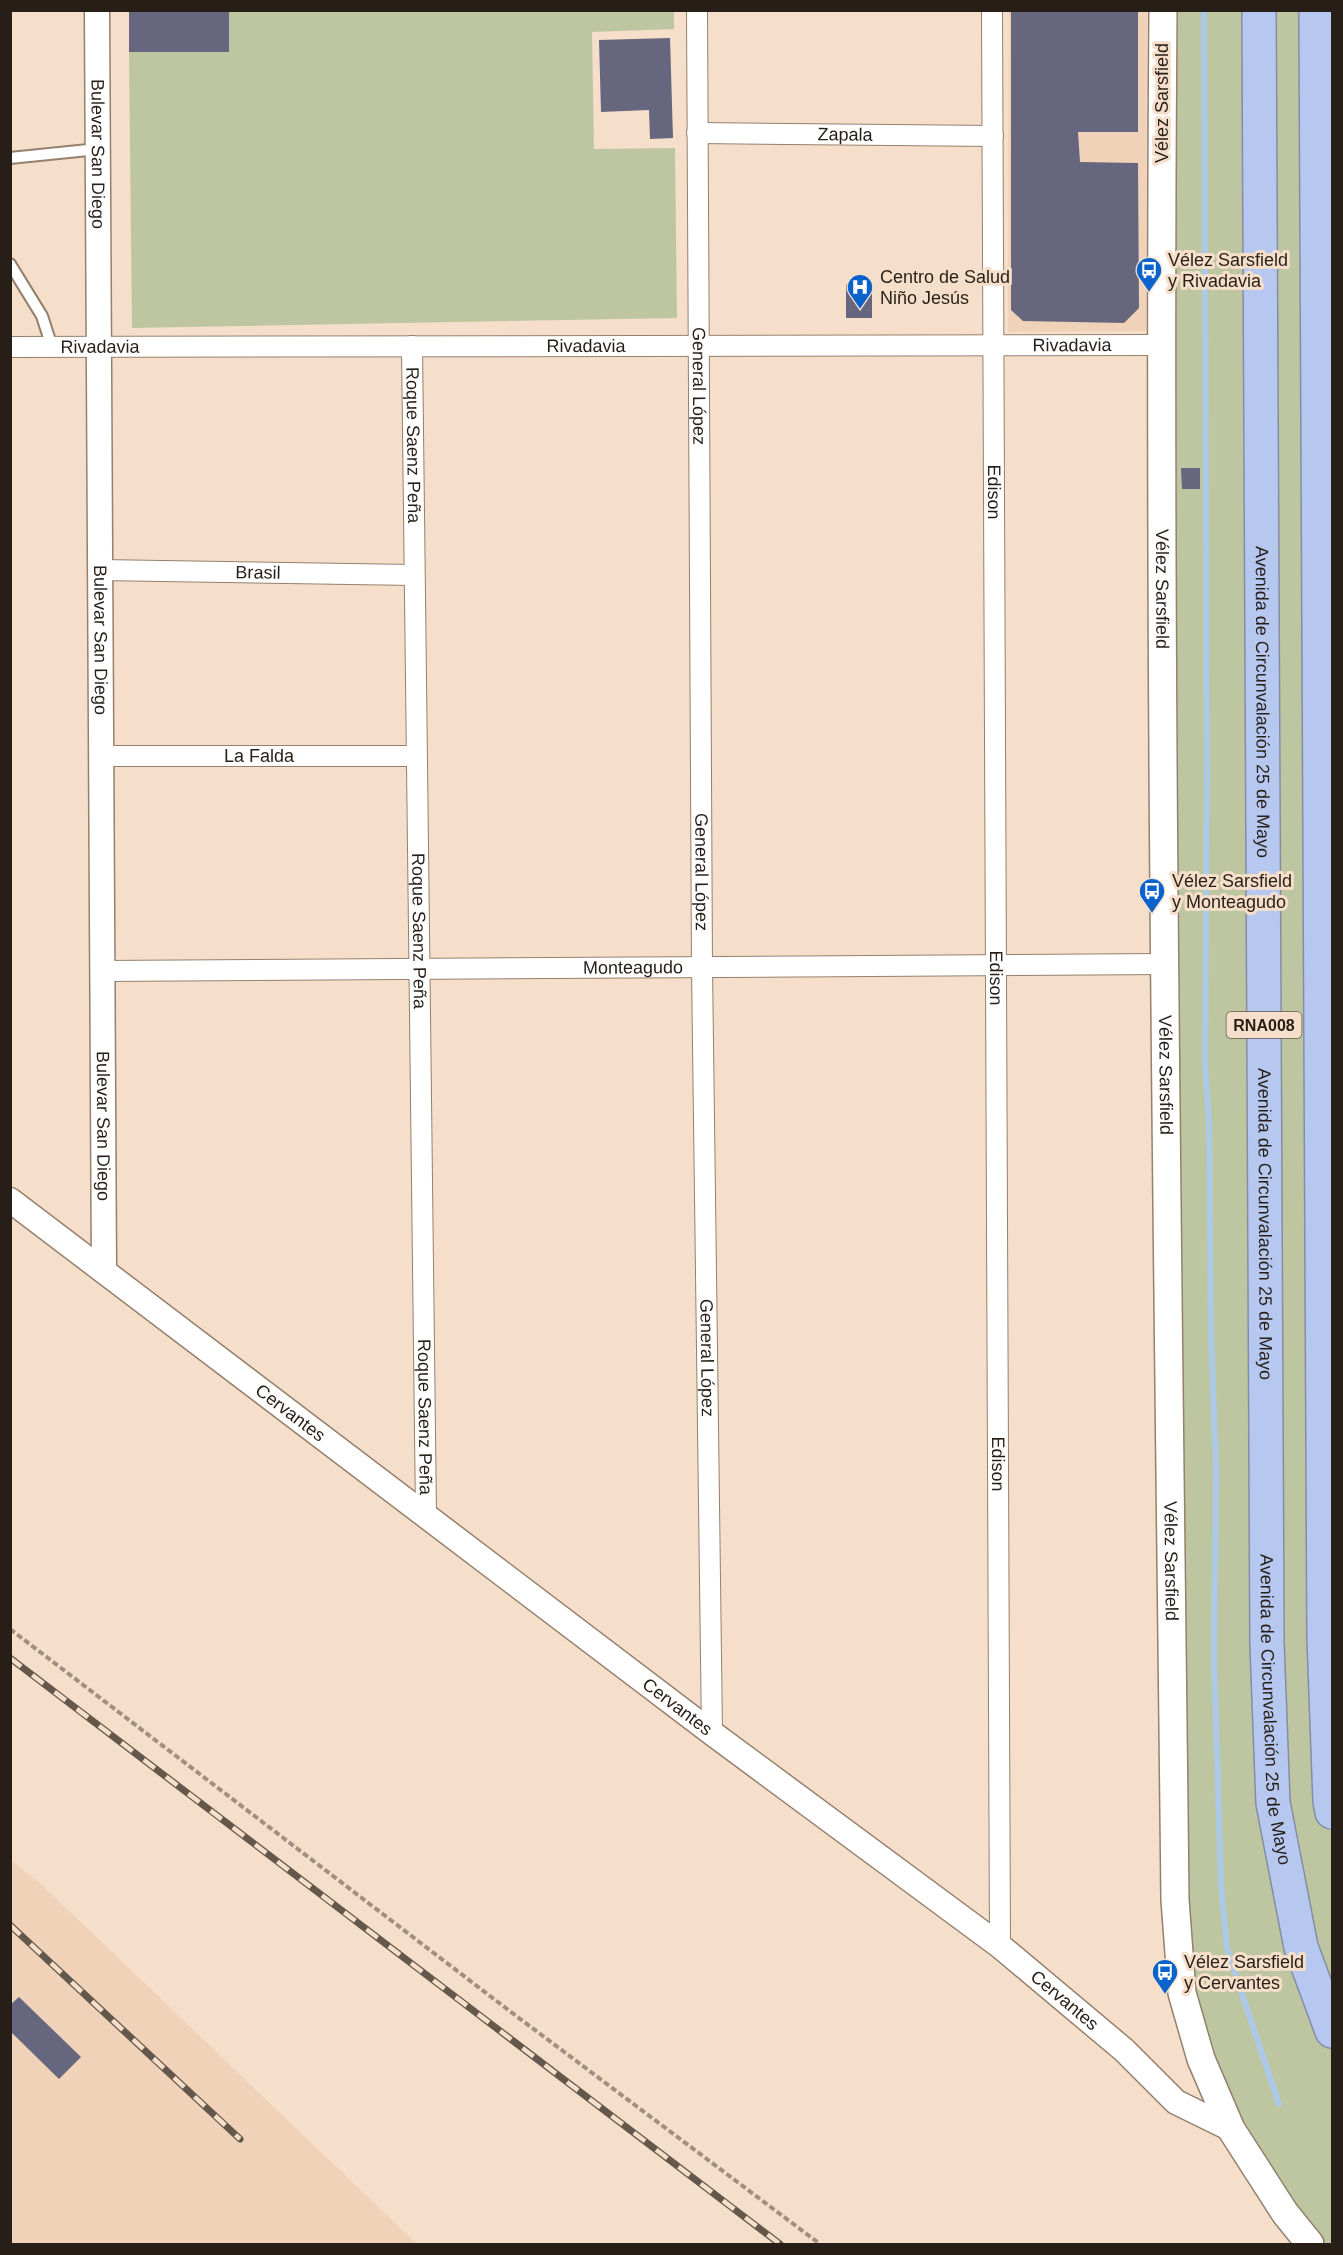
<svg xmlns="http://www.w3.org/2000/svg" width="1343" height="2255" font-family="Arial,sans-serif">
	<rect width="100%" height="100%" fill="#f6dfca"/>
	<path fill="#efd2b8" d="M1009,11H1147L1146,331L1008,332Z
		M10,1860L40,1883L417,2244H11Z"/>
	<path fill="#bdc6a1" d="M229,11H674V29L592,32L594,149L675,148L677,318L132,328L129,52H229Z
		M1163,11H1332V2244H1310L1285,2213L1182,1993Z"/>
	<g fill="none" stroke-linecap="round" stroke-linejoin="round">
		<path stroke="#adc9e8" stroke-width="6" d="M1204,10L1207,777L1205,1064L1209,1120L1211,1333L1216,1469L1214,1658L1221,1884L1227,1949L1279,2104"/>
	</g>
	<path fill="#66667e" d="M129,10H229V52H129Z
		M1011,10H1138V132H1078L1080,162L1138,163L1139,308L1124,323L1023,321L1011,310Z
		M670,38L673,138L650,139L649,110L601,112L599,40Z
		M846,284H872V318H846Z
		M1181,468H1200V489H1182Z
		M19,1997L81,2057L59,2079L10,2031V2005Z"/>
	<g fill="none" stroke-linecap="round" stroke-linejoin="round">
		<g stroke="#95806d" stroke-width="14">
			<path id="service" d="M10,158L98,149
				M10,264L42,316L52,347"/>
		</g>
		<g stroke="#95806d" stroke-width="22">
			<g id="minor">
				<path id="s1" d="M697,10L702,967L712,1733"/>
				<path id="s2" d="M992,10L1000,1946"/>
				<path id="s3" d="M697,133L993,136"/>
				<path id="s4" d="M412,346L426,1516"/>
				<path id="s5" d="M10,347L1160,345"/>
				<path id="s6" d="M100,570L414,575"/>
				<path id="s7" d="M101,756H416"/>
				<path id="s8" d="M102,971L1165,964"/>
			</g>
		</g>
		<g stroke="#95806d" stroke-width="27">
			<g id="tertiary">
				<path id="s9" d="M97,10L104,1271"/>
				<path id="s10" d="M10,1200L712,1733L1000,1946L1124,2050L1176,2102L1231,2129"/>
			</g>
		</g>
		<g stroke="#95806d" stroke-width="30">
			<g id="secondary">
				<path id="s11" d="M1163,10C1158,640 1168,1270 1175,1900L1182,1993L1201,2059L1231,2129L1285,2213L1310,2244"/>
			</g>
		</g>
		<g stroke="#858da4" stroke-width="36">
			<g id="motorway">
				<path id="s12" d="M1259,10L1267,1644L1273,1803L1301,1947L1332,2031"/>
				<path d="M1316,10L1324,1638L1330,1801L1332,1812"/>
			</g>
		</g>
		<path stroke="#a19081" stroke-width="4" stroke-dasharray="6 3" stroke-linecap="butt" d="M10,1629L507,2009L820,2244"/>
		<use href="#service" stroke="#fff" stroke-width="10"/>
		<use href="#minor" stroke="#fff" stroke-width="20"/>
		<use href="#tertiary" stroke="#fff" stroke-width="24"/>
		<use href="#secondary" stroke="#fff" stroke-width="27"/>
		<use href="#motorway" stroke="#b7c8f0" stroke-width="33"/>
		<g stroke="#64584c" stroke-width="7">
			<path id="rail" d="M10,1658L780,2244
				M10,1925L240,2139"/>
		</g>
		<use href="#rail" stroke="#f6dfca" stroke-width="4.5" stroke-dasharray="14" stroke-linecap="butt"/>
	</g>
	<defs>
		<g id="bus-pin" transform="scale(1.35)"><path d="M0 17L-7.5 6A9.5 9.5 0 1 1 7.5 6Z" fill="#0a62cc" stroke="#f6dfca"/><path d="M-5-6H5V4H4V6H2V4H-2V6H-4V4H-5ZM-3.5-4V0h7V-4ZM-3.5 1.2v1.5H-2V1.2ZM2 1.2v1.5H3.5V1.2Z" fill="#fff"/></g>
		<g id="hospital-pin" transform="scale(1.35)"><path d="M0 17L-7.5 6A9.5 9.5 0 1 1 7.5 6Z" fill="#0a62cc" stroke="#f6dfca"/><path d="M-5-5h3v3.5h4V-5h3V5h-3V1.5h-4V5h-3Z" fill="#fff"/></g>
	</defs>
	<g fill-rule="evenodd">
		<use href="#bus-pin" x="1149" y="270"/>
		<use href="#hospital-pin" x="860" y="287"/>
		<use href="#bus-pin" x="1152" y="891"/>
		<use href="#bus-pin" x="1165" y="1972"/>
	</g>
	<g text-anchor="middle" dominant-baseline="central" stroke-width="6" stroke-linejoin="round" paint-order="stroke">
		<rect fill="#f6dfca" stroke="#65594d" stroke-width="1.5" x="1226.5" y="1012" width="75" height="26" rx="4.5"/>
		<g font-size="16" font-weight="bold" fill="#271f17">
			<text x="1264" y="1025">RNA008</text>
		</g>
		<g font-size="18" fill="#271f17" stroke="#f6dfca">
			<text transform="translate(1162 103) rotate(-90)">Vélez Sarsfield</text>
			<text stroke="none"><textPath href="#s3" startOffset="148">Zapala</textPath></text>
			<text stroke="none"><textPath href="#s9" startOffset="144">Bulevar San Diego</textPath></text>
			<text stroke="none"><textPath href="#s5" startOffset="1062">Rivadavia</textPath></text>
			<text stroke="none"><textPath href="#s5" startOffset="576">Rivadavia</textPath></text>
			<text stroke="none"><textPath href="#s5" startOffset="90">Rivadavia</textPath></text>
			<text stroke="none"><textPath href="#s1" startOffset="376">General López</textPath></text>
			<text stroke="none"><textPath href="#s4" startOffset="99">Roque Saenz Peña</textPath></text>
			<text stroke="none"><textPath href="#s2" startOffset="482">Edison</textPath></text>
			<text stroke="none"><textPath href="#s6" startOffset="158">Brasil</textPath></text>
			<text stroke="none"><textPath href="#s11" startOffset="579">Vélez Sarsfield</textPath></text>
			<text stroke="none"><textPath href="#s9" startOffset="630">Bulevar San Diego</textPath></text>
			<text stroke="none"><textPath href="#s12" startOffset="692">Avenida de Circunvalación 25 de Mayo</textPath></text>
			<text stroke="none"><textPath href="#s7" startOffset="158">La Falda</textPath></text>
			<text stroke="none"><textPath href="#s1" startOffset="862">General López</textPath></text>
			<text stroke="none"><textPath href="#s4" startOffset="585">Roque Saenz Peña</textPath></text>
			<text stroke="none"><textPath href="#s8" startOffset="531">Monteagudo</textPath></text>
			<text stroke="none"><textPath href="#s2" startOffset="968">Edison</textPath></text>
			<text stroke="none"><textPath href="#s11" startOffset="1065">Vélez Sarsfield</textPath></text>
			<text stroke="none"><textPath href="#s9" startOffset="1116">Bulevar San Diego</textPath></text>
			<text stroke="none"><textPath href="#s12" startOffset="1214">Avenida de Circunvalación 25 de Mayo</textPath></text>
			<text stroke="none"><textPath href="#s1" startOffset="1348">General López</textPath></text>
			<text stroke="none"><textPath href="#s10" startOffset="352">Cervantes</textPath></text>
			<text stroke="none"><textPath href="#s4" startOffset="1071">Roque Saenz Peña</textPath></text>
			<text stroke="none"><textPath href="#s2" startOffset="1454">Edison</textPath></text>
			<text stroke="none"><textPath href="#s11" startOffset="1551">Vélez Sarsfield</textPath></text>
			<text stroke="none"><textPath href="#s10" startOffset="838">Cervantes</textPath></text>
			<text stroke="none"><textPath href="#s12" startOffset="1700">Avenida de Circunvalación 25 de Mayo</textPath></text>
			<text stroke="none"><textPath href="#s10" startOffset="1324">Cervantes</textPath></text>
		</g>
		<g font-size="18" fill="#271f17" stroke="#f6dfca" text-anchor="start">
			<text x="1168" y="260">Vélez Sarsfield<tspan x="1168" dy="21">y Rivadavia</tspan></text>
			<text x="880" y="277">Centro de Salud<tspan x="880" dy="21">Niño Jesús</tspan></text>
			<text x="1172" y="881">Vélez Sarsfield<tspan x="1172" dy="21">y Monteagudo</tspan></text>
			<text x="1184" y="1962">Vélez Sarsfield<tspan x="1184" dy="21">y Cervantes</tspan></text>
		</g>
	</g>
	<rect width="1343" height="2255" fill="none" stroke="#271f17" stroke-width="24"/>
</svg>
